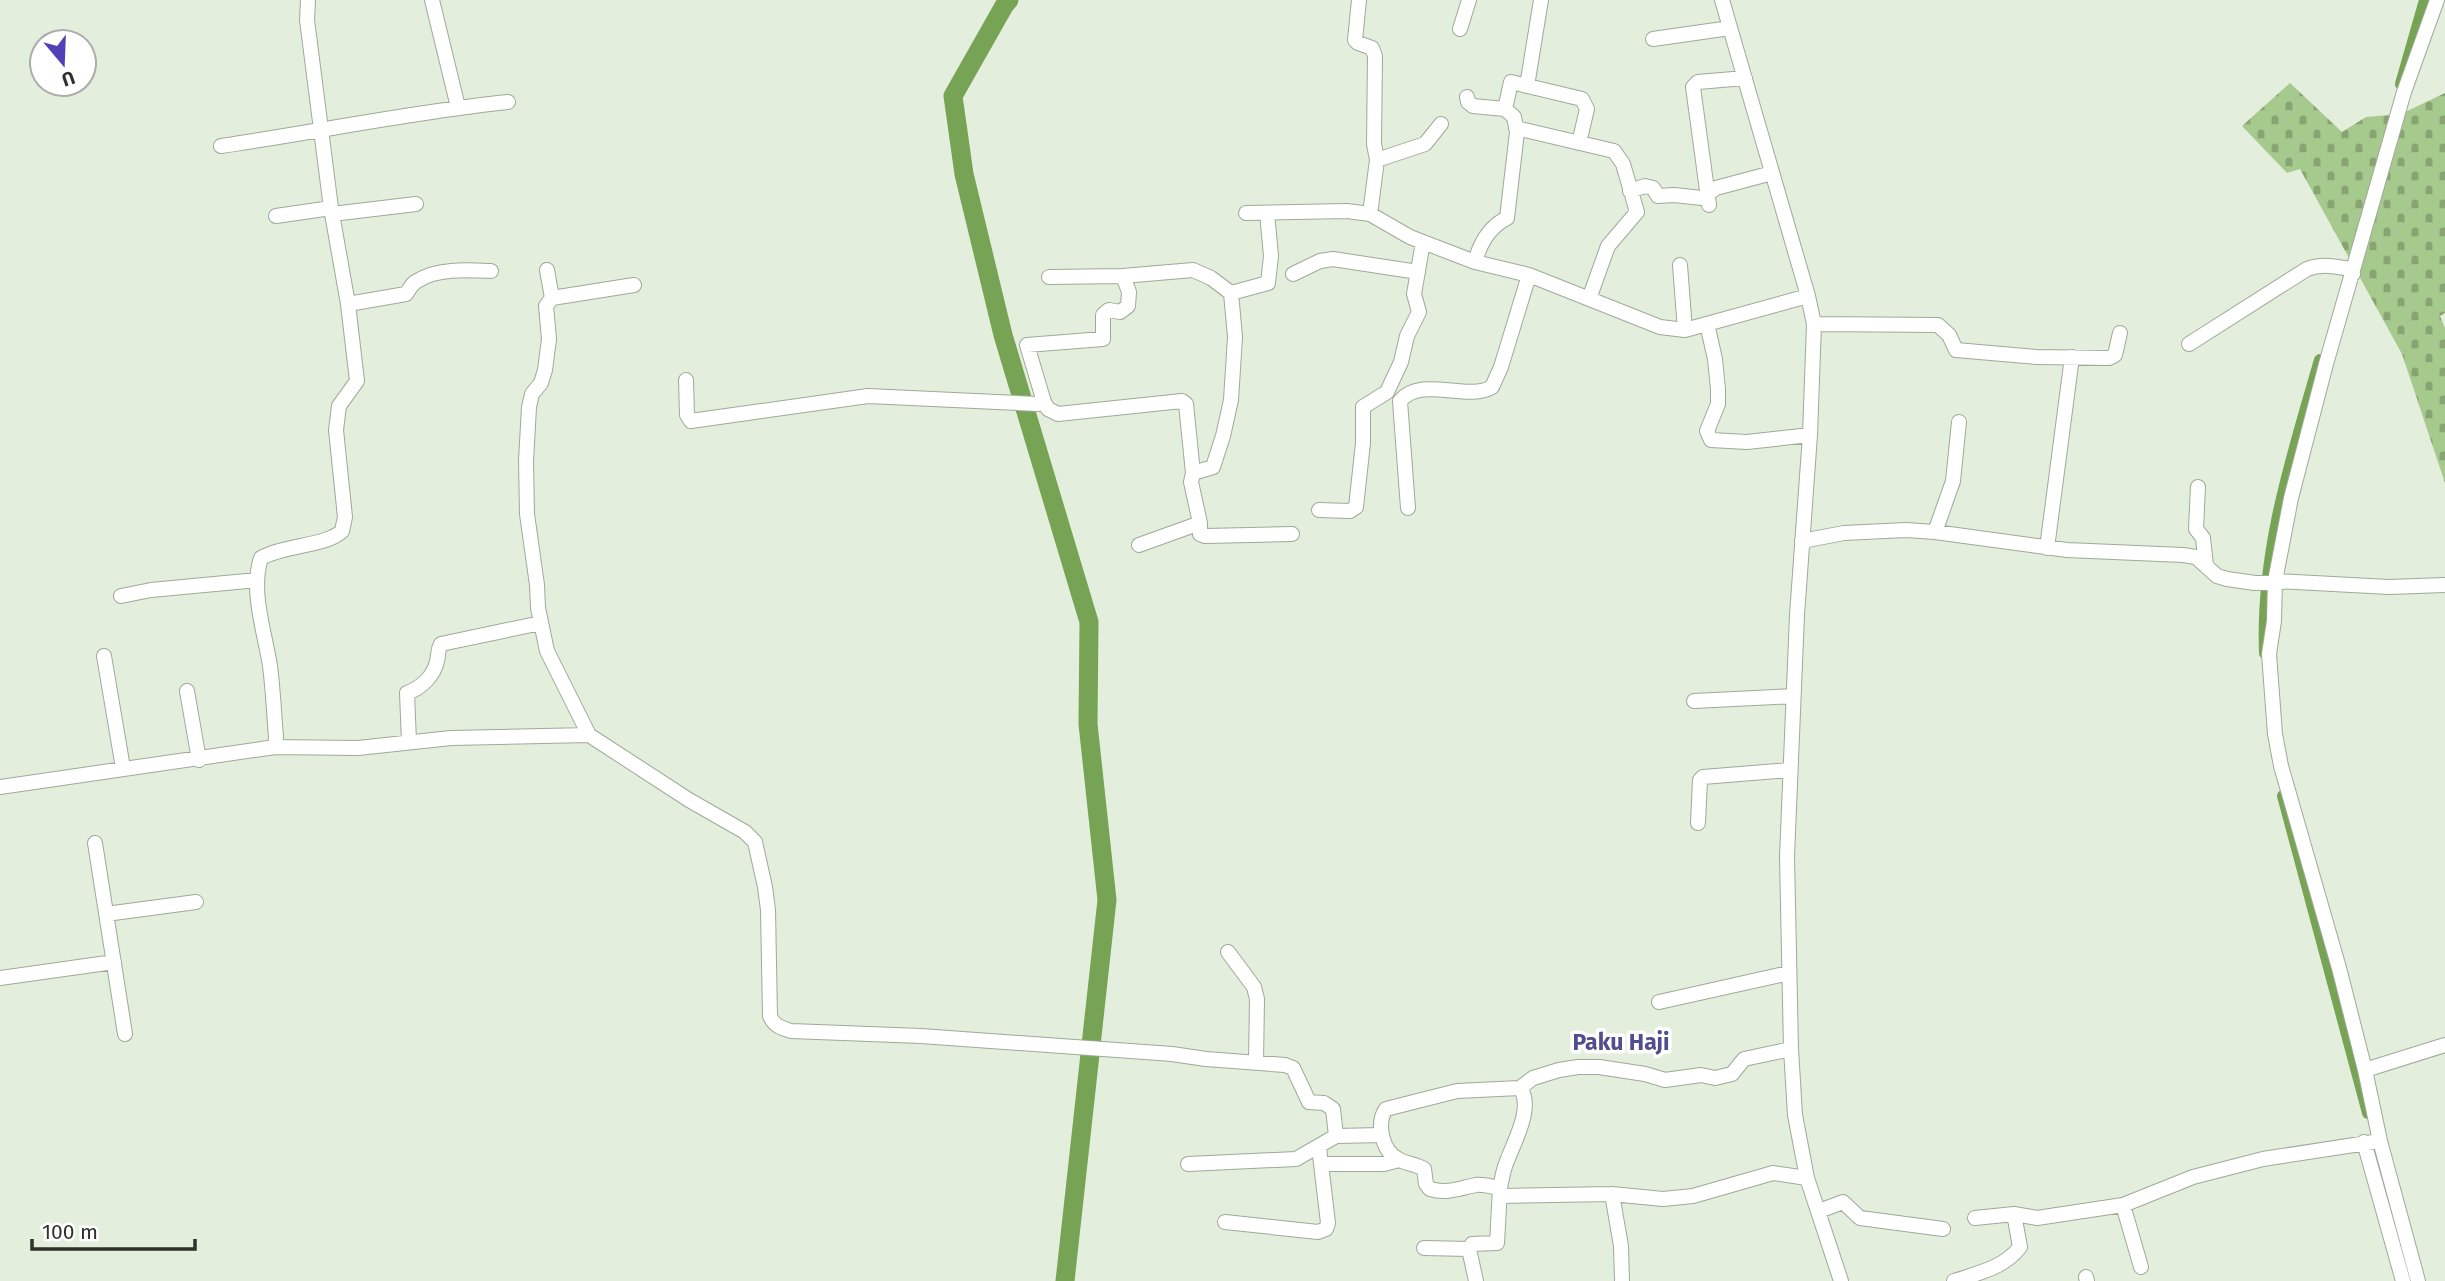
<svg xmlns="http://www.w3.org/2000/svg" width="2445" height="1281" font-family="'Fira Sans',sans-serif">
	<defs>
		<pattern id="cemetery-stones" width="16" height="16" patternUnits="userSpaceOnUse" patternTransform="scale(1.75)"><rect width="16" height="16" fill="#a6c98d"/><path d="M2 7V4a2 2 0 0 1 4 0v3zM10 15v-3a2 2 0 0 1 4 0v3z" fill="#88a473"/></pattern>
	</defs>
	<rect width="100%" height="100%" fill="#e4eedd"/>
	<path fill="url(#cemetery-stones)" d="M2290,83L2342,132L2366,117L2401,114L2445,93V313L2440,316L2445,328V483L2402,354L2300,169L2287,173L2242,126Z"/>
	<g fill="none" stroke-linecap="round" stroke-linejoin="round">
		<path stroke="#77a355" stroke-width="12" d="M2401,84L2425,0
			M2265,653C2261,550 2292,457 2320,360
			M2283,796L2368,1113"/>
		<path stroke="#77a355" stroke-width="19" d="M1009,0L1004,6L953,96L964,174L1003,335L1089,622L1088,724L1107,900L1065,1281"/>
		<g stroke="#9fa999" stroke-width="16">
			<path id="minor" d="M432,0L458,107
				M1359,0L1355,40L1358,43L1372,48L1375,56L1374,144L1377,160L1370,214
				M1722,0L1808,296L1814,324L1810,435L1797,615L1787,857L1791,1049L1795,1115L1807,1178L1841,1281
				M1460,29L1469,0
				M1653,39L1730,28
				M1527,86L1541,0
				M1467,97L1468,102L1473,106L1505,109
				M1516,128L1614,151L1623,164L1637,212L1608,246L1589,299
				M221,146C317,132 411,112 508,102
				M1377,160L1425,144L1441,124
				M1630,191L1645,186L1653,188L1658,196L1674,195L1702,198L1716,188L1772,173
				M1709,205L1693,87L1698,82L1745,78
				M1246,213L1347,211L1370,214L1410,237L1475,262L1529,275L1660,327L1685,330L1808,296
				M332,214L416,204
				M276,216L331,208
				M1475,262C1480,243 1489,227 1507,218L1517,132L1514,117L1505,109L1511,82L1582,99L1587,109L1579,143
				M1680,265L1685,330
				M547,270L552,298L546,306L549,339L545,370L541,383L532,394L529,407L526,461L527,514L537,585L538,608L547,651L589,735
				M1293,274L1320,261L1333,259L1418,272
				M1049,277L1123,276
				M552,298L634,285
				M348,304L406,294C410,289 411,284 417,281C437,268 468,270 491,271
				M1707,324L1715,359L1718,389V404L1707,431L1711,440L1747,442L1810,435
				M1814,324L1938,325L1949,335L1956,350L2036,357L2109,358L2115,355L2120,333
				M2189,344L2307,269C2323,263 2335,267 2351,269L2353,274
				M686,380L687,415L691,421L868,396L1037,404L1044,402L1027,345L1103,339V315L1109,310L1120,312L1128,306L1129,292L1123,276L1193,270L1211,278L1231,293
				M1044,402L1048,409L1058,414L1182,401L1186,404L1193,473
				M2198,487L2196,529L2203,538L2206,565
				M1408,508L1400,401C1422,375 1467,402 1492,387L1501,367L1529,275
				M1319,510L1350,511L1356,507L1363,443V407L1387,392L1401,362L1407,336L1419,312L1414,294L1423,242
				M1200,523V534L1205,536L1292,534
				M1935,532L1953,481L1959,422
				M1802,541L1844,533L1906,530L1935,532L2067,550L2183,555L2196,557L2217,576L2227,579L2255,583H2270L2275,581L2389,587L2445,585
				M1139,545L1200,523L1191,482L1193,473L1213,467L1223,436L1231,400L1235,337L1231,293L1268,283L1271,256L1267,213
				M2047,548L2072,357
				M121,596L151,590L257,580
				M104,656L123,768
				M187,691L199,760
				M1694,701L1793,696
				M409,742L407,693C421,688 434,676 437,661C439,654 437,651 441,644L541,623
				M275,747L276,737C274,713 273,689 270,666C265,633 250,591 261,558C283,545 327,546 342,531L345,517L336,430L339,406L357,381L348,304L331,208L307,20L308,0
				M0,787L275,747L358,748L451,738L589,735L689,800L745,832L755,842L765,887L768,910L770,1016C774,1026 781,1028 791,1031L921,1036L1172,1054L1206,1059L1285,1065L1293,1068L1309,1102L1324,1103L1333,1109L1336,1136
				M1698,823L1700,780L1703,777L1790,770
				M95,843L125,1034
				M106,914L196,902
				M1228,952L1254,987L1257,999L1256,1062
				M0,978L114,962
				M1659,1002L1789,973
				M2365,1070L2445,1045
				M2364,1142L2403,1281
				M1188,1164L1296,1159L1336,1136L1381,1135
				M1321,1164H1384L1399,1160
				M1500,1188C1502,1179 1503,1170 1507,1161C1514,1142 1534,1107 1520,1088
				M1612,1194L1621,1246L1622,1281
				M1501,1196L1612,1194L1663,1199L1693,1196L1773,1173L1807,1178
				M2123,1205L2141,1267
				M1819,1211L1843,1202L1860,1218L1943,1229
				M1975,1218L2014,1214L2037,1218L2123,1205L2193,1177L2263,1159L2380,1141
				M1225,1222L1318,1232L1326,1229L1328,1223L1319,1147
				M1424,1248L1469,1249L1472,1244L1497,1243L1500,1188C1492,1187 1484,1184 1476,1185C1460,1188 1448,1194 1430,1189L1426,1184L1424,1169C1416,1164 1406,1164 1398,1159C1382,1151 1376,1123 1386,1109L1457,1091L1520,1088L1533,1078L1559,1070L1578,1067H1599L1645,1074L1665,1080L1701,1075L1715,1078L1732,1074L1744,1059L1791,1049
				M1469,1249L1476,1281
				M2086,1277L2087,1281
				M1954,1281C1978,1273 2004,1268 2020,1247L2014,1214
				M2418,1281L2380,1141L2365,1070L2339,968L2281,766L2275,734L2269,654L2274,621L2275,581L2291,498L2326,364L2404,92L2437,0"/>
		</g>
		<use href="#minor" stroke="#fff" stroke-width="14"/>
	</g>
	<g text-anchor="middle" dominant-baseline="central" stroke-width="7" stroke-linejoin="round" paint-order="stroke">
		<g font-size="23" font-weight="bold" fill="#504e8d" stroke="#fff">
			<text x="1621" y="1042">Paku Haji</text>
		</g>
	</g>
	<g transform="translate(63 63) rotate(161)"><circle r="33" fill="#ffffff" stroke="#abadaa" stroke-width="2"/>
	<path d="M0-5L12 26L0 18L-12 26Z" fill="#5141b9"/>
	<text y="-10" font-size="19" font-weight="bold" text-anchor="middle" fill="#2e322b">U</text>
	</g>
	<path d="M32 1239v10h163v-10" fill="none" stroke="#2e322b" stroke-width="3.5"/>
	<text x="42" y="1239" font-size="21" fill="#2e322b" stroke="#ffffff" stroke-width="5" paint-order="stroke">100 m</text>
</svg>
